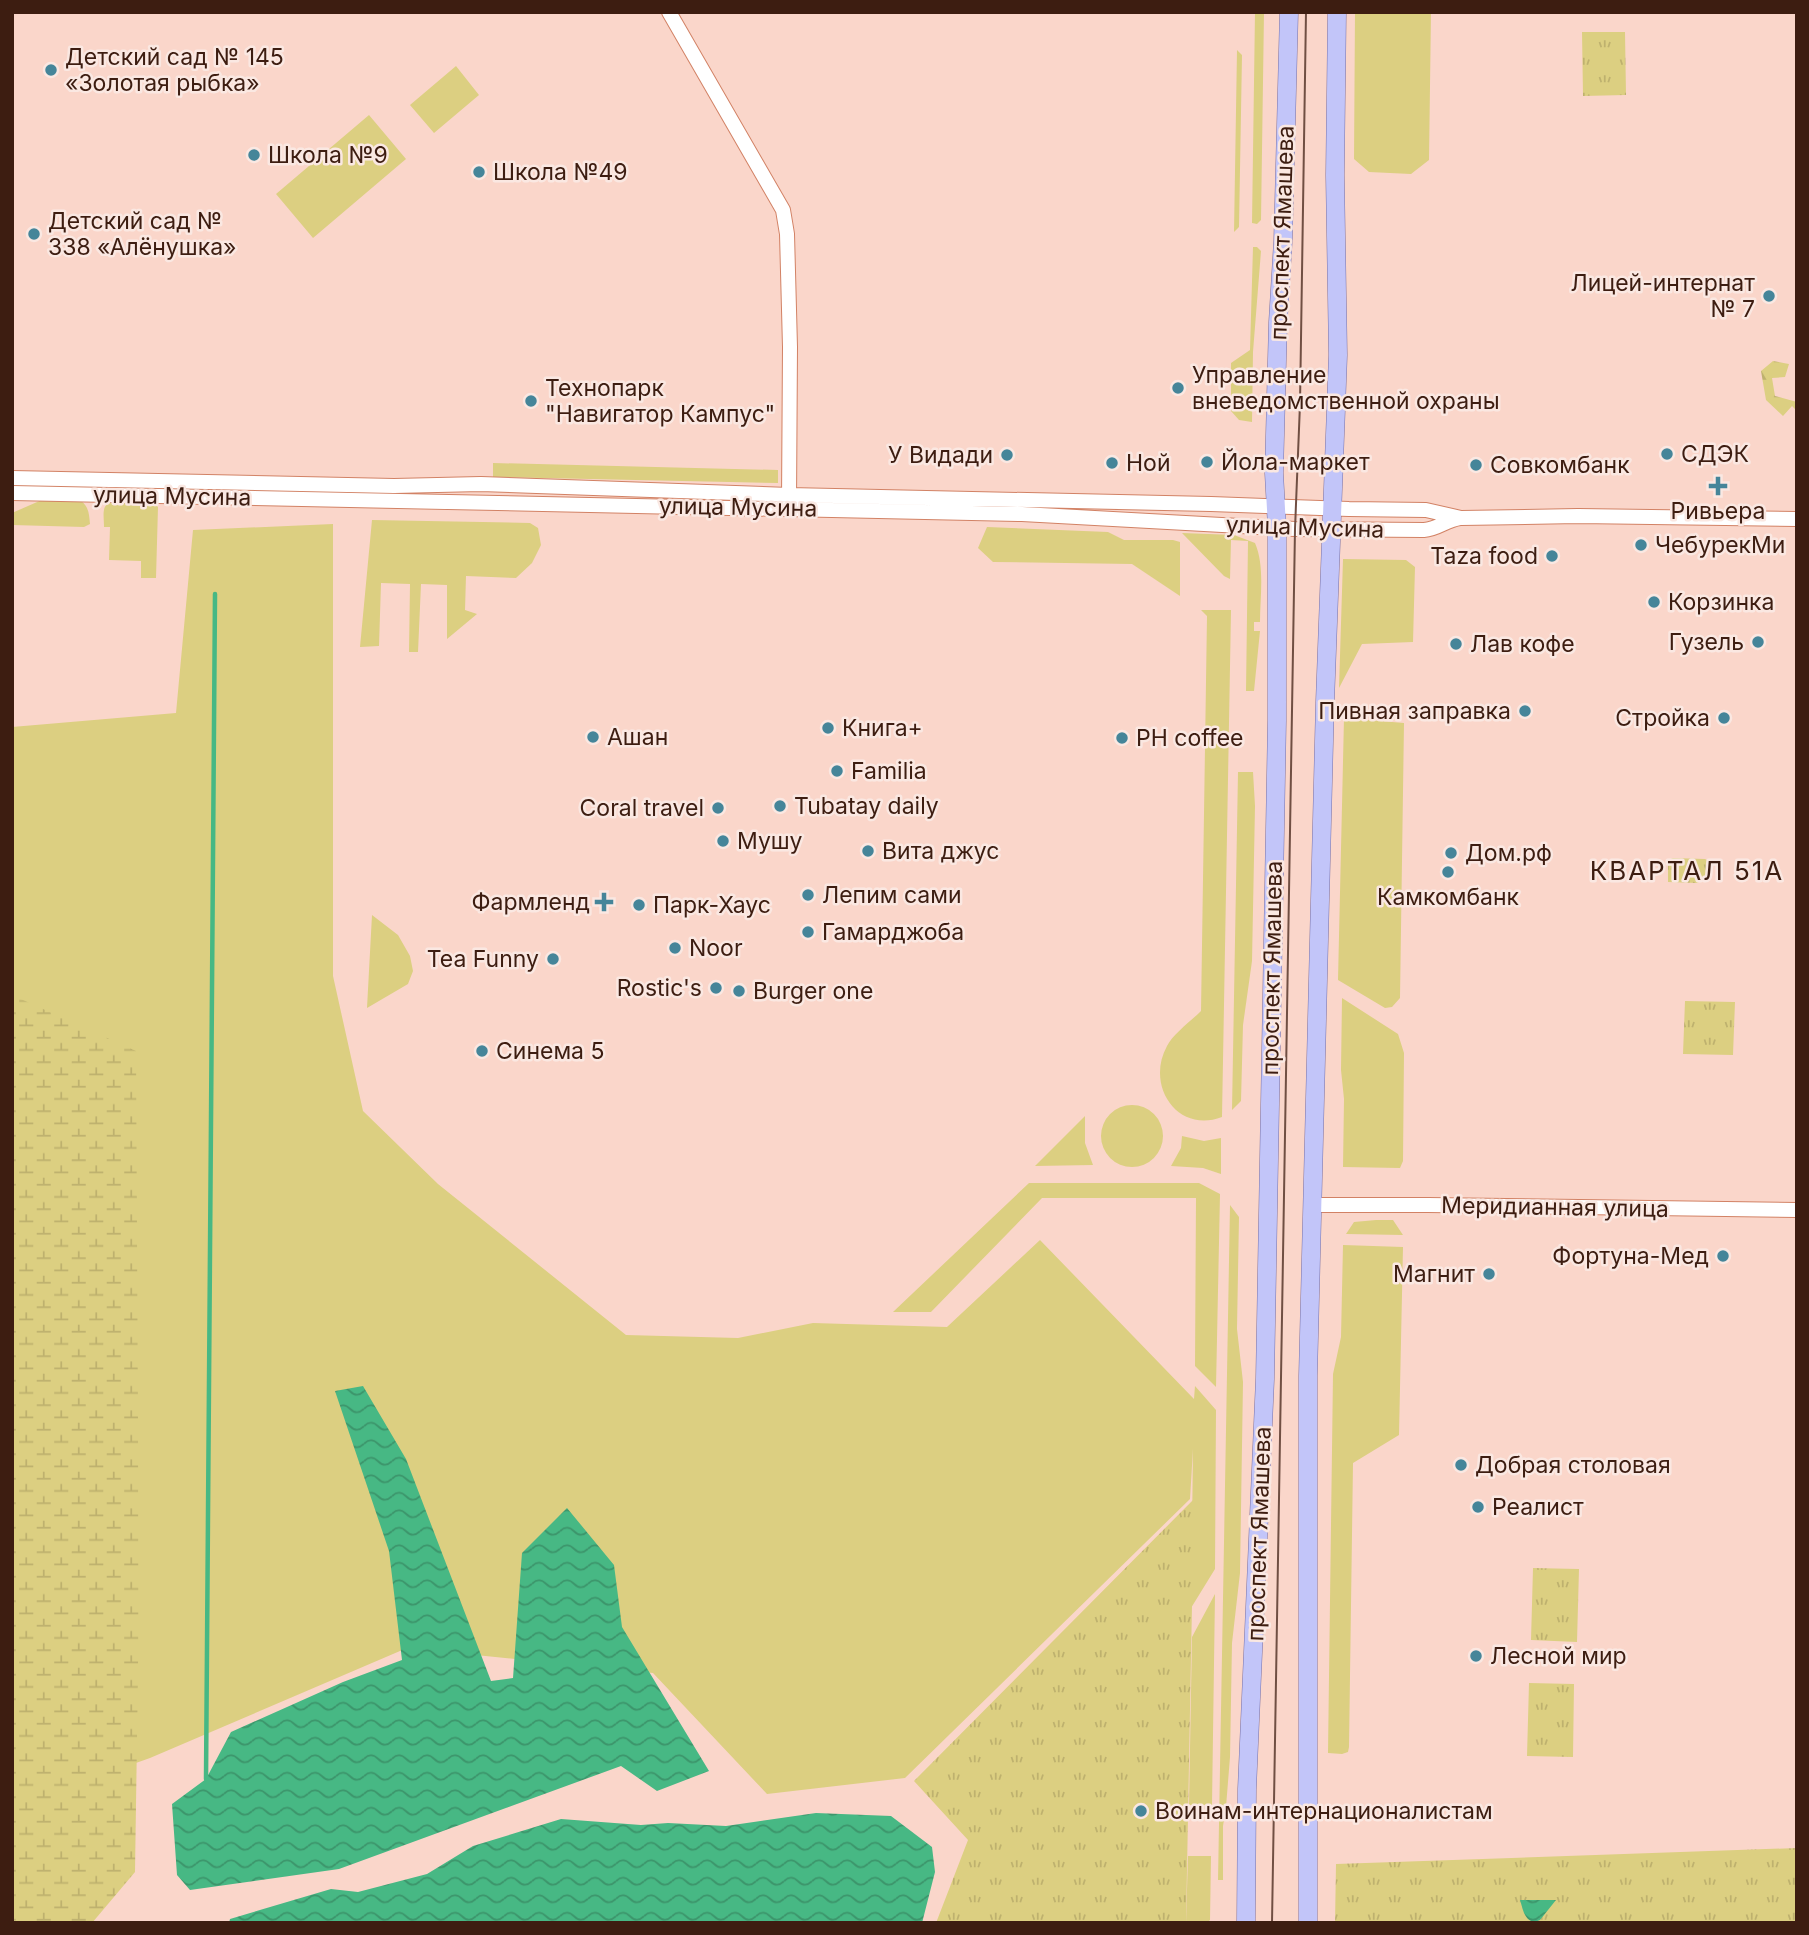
<svg xmlns="http://www.w3.org/2000/svg" width="1809" height="1935" font-family="Inter,sans-serif">
	<defs>
		<pattern id="forest-firs" width="22" height="20" patternUnits="userSpaceOnUse" patternTransform="scale(1.75)"><rect width="22" height="20" fill="#dccf81"/><path d="M5 1l3.5 6h-7zM16 11l3.5 6h-7z" fill="#beb16e"/></pattern>
		<pattern id="wetland-marsh" width="20" height="14" patternUnits="userSpaceOnUse" patternTransform="scale(1.75)"><rect width="20" height="14" fill="#dccf81"/><path d="M1 5h8M5 5V1M11 12h8M15 12V8" fill="none" stroke="#beb16e"/></pattern>
		<pattern id="park-tufts" width="24" height="20" patternUnits="userSpaceOnUse" patternTransform="scale(1.75)"><rect width="24" height="20" fill="#dccf81"/><path d="M3 7l-1-3M5 7V3M7 7l1-3M15 17l-1-3M17 17v-4M19 17l1-3" fill="none" stroke="#beb16e"/></pattern>
		<pattern id="water-waves" width="16" height="10" patternUnits="userSpaceOnUse" patternTransform="scale(1.75)"><rect width="16" height="10" fill="#47b884"/><path d="M0 5q4-4 8 0t8 0" fill="none" stroke="#3c956b"/></pattern>
	</defs>
	<rect width="100%" height="100%" fill="#fad6ca"/>
	<path fill="#dccf81" d="M1255,12H1264L1261,220L1257,224L1252,223Z
		M1355,12H1431L1429,160L1411,174L1369,172L1354,159Z
		M1237,50L1242,55L1239,227L1234,232Z
		M456,66L479,95L434,133L410,105Z
		M369,115L406,159L313,238L276,194Z
		M1253,247H1257L1261,251L1253,352L1252,422L1239,420L1231,411V363L1250,350Z
		M493,463L778,470V483L493,477Z
		M44,499L81,501C89,507 89,514 90,524L84,527L12,525V513Z
		M116,500L151,501L158,507L156,578H141V561L109,560L110,527H104C104,513 100,504 116,500Z
		M372,520L530,523L538,528L541,545L532,563L516,578L466,576L465,610L477,614L447,639V585L421,584L418,652H409L410,584L381,583L379,646L360,647Z
		M333,524V976L363,1111L438,1184L626,1335L738,1338L813,1323L947,1327L1040,1240L1194,1399L1195,1386L1216,1410L1215,1569L1191,1608L1193,1449L1190,1499L905,1778L767,1794L653,1673L407,1648L150,1758L12,1807V727L176,713L193,530Z
		M987,527L1108,532L1124,540H1173L1180,542V596L1132,564L993,562L978,548Z
		M1182,533L1234,535L1255,543C1265,566 1260,597 1260,622H1254V631H1260L1254,691H1246L1248,541L1231,540L1230,579L1224,576Z
		M1343,559L1406,560L1415,567L1413,642L1362,644L1339,688Z
		M1201,610H1231L1222,1117C1178,1134 1145,1086 1167,1046C1173,1034 1191,1021 1201,1011L1207,616Z
		M1344,718L1404,723L1400,998L1392,1007L1385,1008L1338,980Z
		M1238,772H1253L1255,806L1252,961L1243,1025L1241,1101L1232,1110Z
		M372,915L398,935L410,956L413,971L408,984L367,1008Z
		M1342,998L1398,1034L1404,1053L1403,1161L1400,1168L1343,1167L1344,1099L1341,1070Z
		M1101 1136a31 31 0 1 1 62 0a31 31 0 1 1-62 0Z
		M1085,1116V1143L1093,1165L1035,1166Z
		M1182,1136L1204,1141L1221,1138V1174L1203,1168L1171,1166L1181,1148Z
		M1029,1183H1199L1220,1194L1216,1387L1195,1366L1196,1198H1042L931,1312H893Z
		M1230,1205L1239,1217L1237,1329L1243,1382L1240,1573L1232,1643L1230,1757L1226,1807L1223,1826V1880H1218Z
		M1376,1220H1393L1403,1235L1346,1234L1354,1222Z
		M1343,1245L1403,1247L1399,1435L1353,1463L1349,1747L1348,1752L1342,1754L1328,1753L1333,1374L1341,1337Z
		M1215,1594L1212,1805H1189L1192,1637Z
		M1188,1856H1211L1210,1920L1207,1923H1186Z"/>
	<path fill="url(#forest-firs)" d="M1773,361L1789,364L1785,377L1772,378L1775,396L1797,402V411L1792,406L1783,416L1766,400L1761,371Z"/>
	<path fill="url(#wetland-marsh)" d="M12,995L136,1051L139,1606L135,1872L92,1923H12Z"/>
	<path fill="url(#park-tufts)" d="M1582,32H1625L1626,95L1583,96Z
		M1673,858L1705,859L1709,861V877L1697,883L1668,882V860Z
		M1685,1001L1735,1002L1733,1055L1683,1054Z
		M1194,1499L1186,1923H936L968,1840L914,1781Z
		M1533,1568L1579,1569L1577,1642L1531,1640Z
		M1529,1683L1574,1684L1573,1757L1527,1756Z
		M1797,1848V1923H1335L1336,1864Z"/>
	<path fill="url(#water-waves)" d="M363,1386L406,1459L491,1681L513,1678L522,1553L567,1508L614,1565L622,1627L709,1771L657,1791L621,1766L339,1869L190,1890L177,1875L172,1804L206,1779L231,1732L343,1682L402,1660L389,1551L335,1391Z
		M816,1813L891,1816L932,1847L935,1872L922,1923H229L230,1919L331,1889L358,1892L427,1874L473,1846L561,1819L641,1825L668,1823L726,1826Z
		M1520,1900H1556L1540,1920L1535,1922C1524,1921 1523,1909 1520,1900Z"/>
	<g fill="none" stroke-linecap="round" stroke-linejoin="round">
		<path stroke="#47b884" stroke-width="4.5" d="M206,1779L215,594"/>
		<g stroke="#d28265" stroke-width="16">
			<path id="minor" d="M669,12L783,210L787,234L790,347L789,501
				M12,478L394,486L481,484L789,495L1211,504L1349,509L1426,510L1461,518L1578,516L1797,519
				M12,493L1022,514L1295,529L1424,530C1438,529 1446,520 1460,518
				M1313,1205H1428L1797,1210"/>
		</g>
		<g stroke="#7971a5" stroke-width="19">
			<path id="major" d="M1246,1923L1247,1789L1265,1379L1277,720V527L1274,473L1278,322L1283,241L1289,12
				M1308,1923V1376L1325,702L1338,355L1335,175L1337,12"/>
		</g>
		<use href="#minor" stroke="#fff" stroke-width="14"/>
		<use href="#major" stroke="#c2c5f9" stroke-width="18"/>
		<path stroke="#704f43" stroke-width="2" d="M1272,1923L1295,529L1300,404L1306,12"/>
	</g>
	<g fill="#458599" stroke="#fae8e2" stroke-width="2.5">
		<circle cx="51" cy="70" r="7"/>
		<circle cx="254" cy="155" r="7"/>
		<circle cx="479" cy="172" r="7"/>
		<circle cx="34" cy="234" r="7"/>
		<circle cx="1769" cy="296" r="7"/>
		<circle cx="1178" cy="388" r="7"/>
		<circle cx="531" cy="401" r="7"/>
		<circle cx="1667" cy="454" r="7"/>
		<circle cx="1007" cy="455" r="7"/>
		<circle cx="1207" cy="462" r="7"/>
		<circle cx="1112" cy="463" r="7"/>
		<circle cx="1476" cy="465" r="7"/>
		<path d="M1714.5 475.5h7v7h7v7h-7v7h-7v-7h-7v-7h7z"/>
		<circle cx="1641" cy="545" r="7"/>
		<circle cx="1552" cy="556" r="7"/>
		<circle cx="1654" cy="602" r="7"/>
		<circle cx="1758" cy="642" r="7"/>
		<circle cx="1456" cy="644" r="7"/>
		<circle cx="1525" cy="711" r="7"/>
		<circle cx="1724" cy="718" r="7"/>
		<circle cx="828" cy="728" r="7"/>
		<circle cx="593" cy="737" r="7"/>
		<circle cx="1122" cy="738" r="7"/>
		<circle cx="837" cy="771" r="7"/>
		<circle cx="780" cy="806" r="7"/>
		<circle cx="718" cy="808" r="7"/>
		<circle cx="723" cy="841" r="7"/>
		<circle cx="868" cy="851" r="7"/>
		<circle cx="1451" cy="853" r="7"/>
		<circle cx="1448" cy="872" r="7"/>
		<circle cx="808" cy="895" r="7"/>
		<path d="M600.5 891.5h7v7h7v7h-7v7h-7v-7h-7v-7h7z"/>
		<circle cx="639" cy="905" r="7"/>
		<circle cx="808" cy="932" r="7"/>
		<circle cx="675" cy="948" r="7"/>
		<circle cx="553" cy="959" r="7"/>
		<circle cx="716" cy="988" r="7"/>
		<circle cx="739" cy="991" r="7"/>
		<circle cx="482" cy="1051" r="7"/>
		<circle cx="1723" cy="1256" r="7"/>
		<circle cx="1489" cy="1274" r="7"/>
		<circle cx="1461" cy="1465" r="7"/>
		<circle cx="1478" cy="1507" r="7"/>
		<circle cx="1476" cy="1656" r="7"/>
		<circle cx="1141" cy="1811" r="7"/>
	</g>
	<g text-anchor="middle" dominant-baseline="central" stroke-width="5" stroke-linejoin="round" paint-order="stroke">
		<g font-size="23" fill="#3d1d11" stroke="#fae8e2" text-anchor="start">
			<text x="65" y="57">Детский сад № 145<tspan x="65" dy="26">«Золотая рыбка»</tspan></text>
			<text x="268" y="155">Школа №9</text>
			<text x="493" y="172">Школа №49</text>
			<text x="48" y="221">Детский сад №<tspan x="48" dy="26">338 «Алёнушка»</tspan></text>
			<text x="1755" y="283" text-anchor="end">Лицей-интернат<tspan x="1755" dy="26">№ 7</tspan></text>
			<text x="1192" y="375">Управление<tspan x="1192" dy="26">вневедомственной охраны</tspan></text>
			<text x="545" y="388">Технопарк<tspan x="545" dy="26">"Навигатор Кампус"</tspan></text>
			<text x="1681" y="454">СДЭК</text>
			<text x="993" y="455" text-anchor="end">У Видади</text>
			<text x="1221" y="462">Йола-маркет</text>
			<text x="1126" y="463">Ной</text>
			<text x="1490" y="465">Совкомбанк</text>
			<text x="1718" y="511" text-anchor="middle">Ривьера</text>
			<text x="1655" y="545">ЧебурекМи</text>
			<text x="1538" y="556" text-anchor="end">Taza food</text>
			<text x="1668" y="602">Корзинка</text>
			<text x="1744" y="642" text-anchor="end">Гузель</text>
			<text x="1470" y="644">Лав кофе</text>
			<text x="1511" y="711" text-anchor="end">Пивная заправка</text>
			<text x="1710" y="718" text-anchor="end">Стройка</text>
			<text x="842" y="728">Книга+</text>
			<text x="607" y="737">Ашан</text>
			<text x="1136" y="738">PH coffee</text>
			<text x="851" y="771">Familia</text>
			<text x="794" y="806">Tubatay daily</text>
			<text x="704" y="808" text-anchor="end">Coral travel</text>
			<text x="737" y="841">Мушу</text>
			<text x="882" y="851">Вита джус</text>
			<text x="1465" y="853">Дом.рф</text>
			<text x="822" y="895">Лепим сами</text>
			<text x="1448" y="897" text-anchor="middle">Камкомбанк</text>
			<text x="590" y="902" text-anchor="end">Фармленд</text>
			<text x="653" y="905">Парк-Хаус</text>
			<text x="822" y="932">Гамарджоба</text>
			<text x="689" y="948">Noor</text>
			<text x="539" y="959" text-anchor="end">Tea Funny</text>
			<text x="702" y="988" text-anchor="end">Rostiс's</text>
			<text x="753" y="991">Burger one</text>
			<text x="496" y="1051">Синема 5</text>
			<text x="1709" y="1256" text-anchor="end">Фортуна-Мед</text>
			<text x="1475" y="1274" text-anchor="end">Магнит</text>
			<text x="1475" y="1465">Добрая столовая</text>
			<text x="1492" y="1507">Реалист</text>
			<text x="1490" y="1656">Лесной мир</text>
			<text x="1155" y="1811">Воинам-интернационалистам</text>
		</g>
		<g font-size="23" fill="#3d1d11" stroke="#fae8e2">
			<text transform="translate(1282 233) rotate(-88)">проспект Ямашева</text>
			<text transform="translate(172 496) rotate(1)">улица Мусина</text>
			<text transform="translate(738 507) rotate(1)">улица Мусина</text>
			<text transform="translate(1305 527) rotate(2)">улица Мусина</text>
			<text transform="translate(1272 968) rotate(-89)">проспект Ямашева</text>
			<text transform="translate(1555 1207) rotate(1)">Меридианная улица</text>
			<text transform="translate(1259 1534) rotate(-88)">проспект Ямашева</text>
		</g>
		<g font-size="26" letter-spacing="2" fill="#3d1d11" stroke="#fae8e2">
			<text x="1687" y="870">КВАРТАЛ 51А</text>
		</g>
	</g>
	<rect width="1809" height="1935" fill="none" stroke="#3d1d11" stroke-width="28"/>
</svg>
